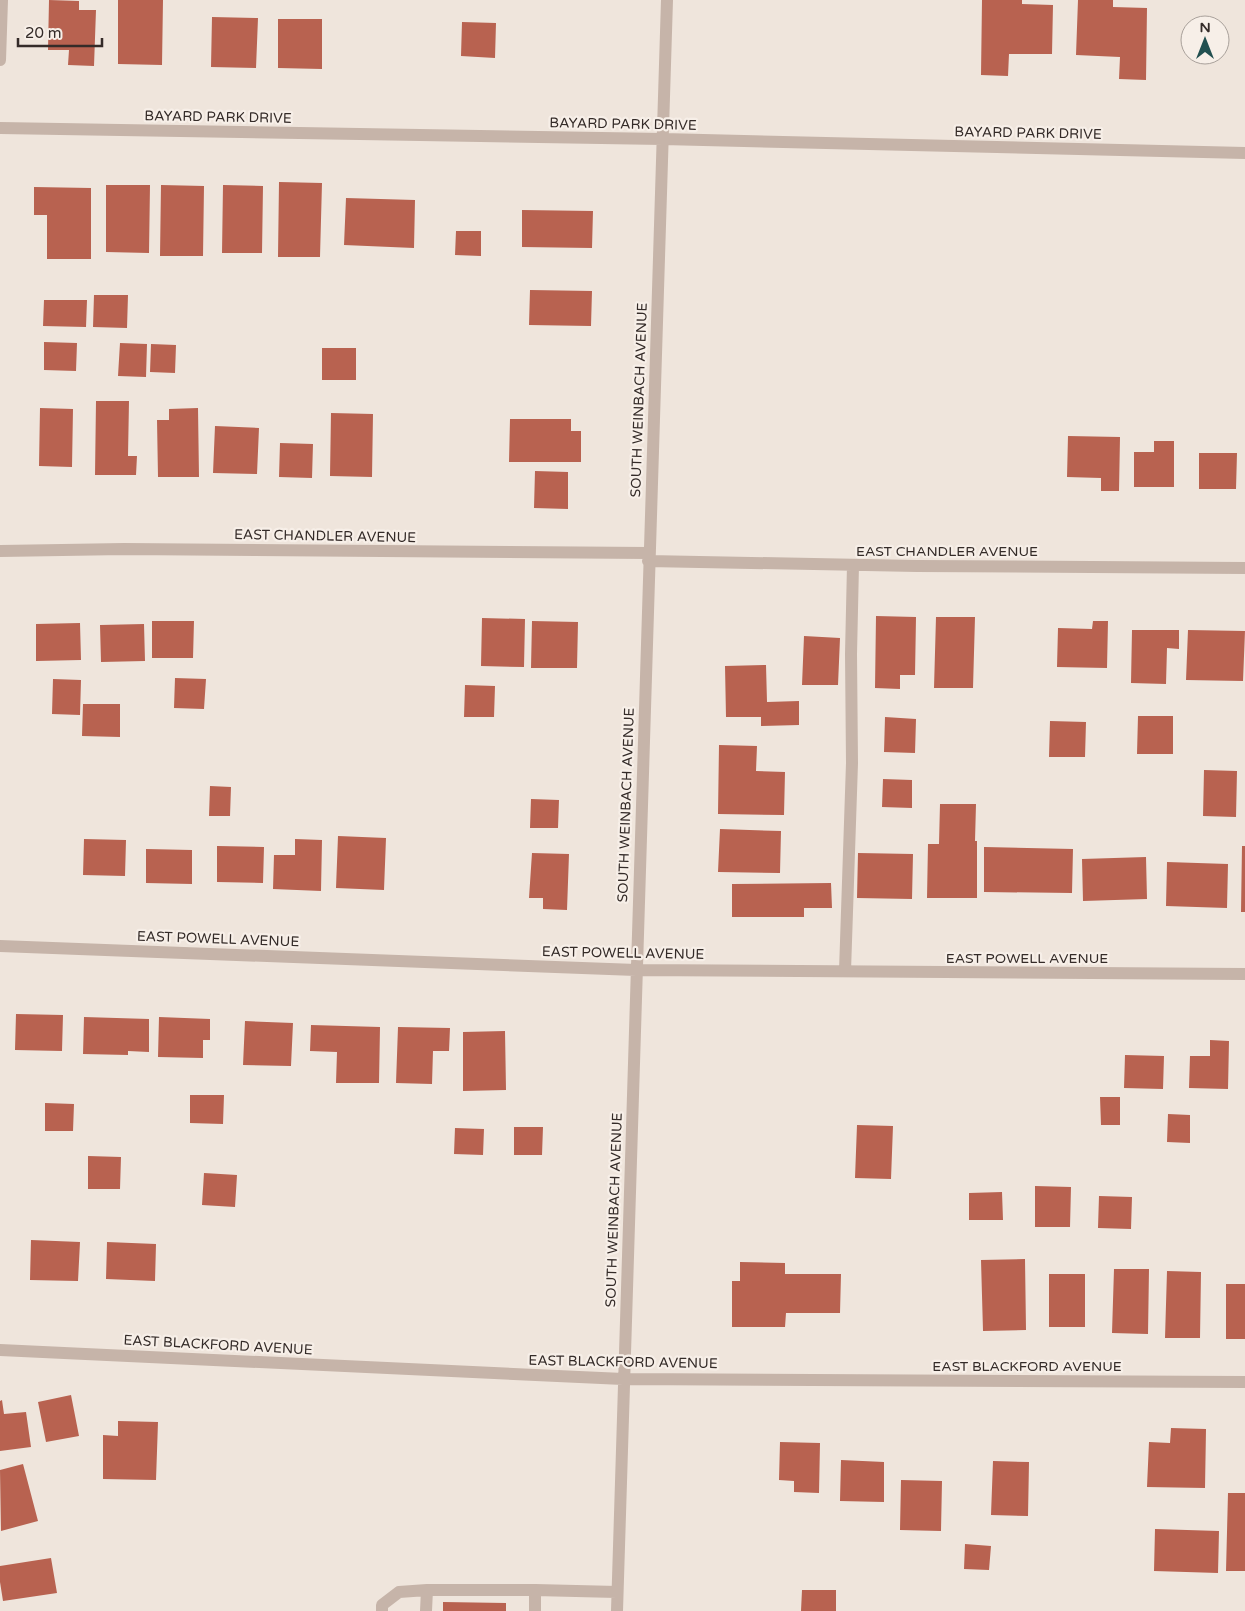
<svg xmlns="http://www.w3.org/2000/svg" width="1245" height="1611" font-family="'Varela Round',sans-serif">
	<rect width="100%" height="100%" fill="#efe5dc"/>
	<path fill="#b86250" d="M49,0L79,1V10H96L94,66L68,65L69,50H48Z
		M118,0H163L162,65L118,64Z
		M982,0H1022V4L1053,5L1052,54H1009L1008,76L981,75Z
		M1078,0H1113V7L1147,8L1146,80L1119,79L1120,57L1076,55Z
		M212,17L258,18L256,68L211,67Z
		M278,19H322V69L278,68Z
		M462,22L496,23L495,58L461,56Z
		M279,182L322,183L320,257H278Z
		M106,185H150L149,253L106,252Z
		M161,185L204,186L203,256H160Z
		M223,185L263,186L262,253H222Z
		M34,187L91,188V259H47V215H34Z
		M346,198L415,200L414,248L344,245Z
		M522,210L593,211L592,248L522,247Z
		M456,231H481V256L455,255Z
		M530,290L592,291L591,326L529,325Z
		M94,295H128L127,328L93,327Z
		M44,300H87L86,327L43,326Z
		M44,342L77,343L76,371L44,370Z
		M120,343L147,344L146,377L118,376Z
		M151,344L176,345L175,373L150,372Z
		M322,348H356V380H322Z
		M96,401H129L128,456H137L136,475H95Z
		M40,408L73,409L72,467L39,466Z
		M198,408L199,477H158L157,420H169V409Z
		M331,413L373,414L372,477L330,476Z
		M510,419H571V431H581V462H509Z
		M215,426L259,428L257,474L213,473Z
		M1068,436L1120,437L1119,491H1101V478L1067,477Z
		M1154,441H1174V487H1134V452H1154Z
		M280,443L313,444L312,478L279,477Z
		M1199,453H1237L1236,489H1199Z
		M535,471L568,472V509L534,508Z
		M876,616L916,617L915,675H900V689L875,688Z
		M936,617H975L973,688H934Z
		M482,618L525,619L524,667L481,666Z
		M152,621H194L193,658H152Z
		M532,621L578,622L577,668H531Z
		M1093,621H1108L1107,668L1057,667L1058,628L1092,629Z
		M80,623L81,660L36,661V624Z
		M144,624L145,661L101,662L100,625Z
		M1132,630H1179V649L1167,648L1166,684L1131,683Z
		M1188,630L1245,631L1243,681L1186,680Z
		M804,636L840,638L838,685H802Z
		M766,665L767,702L799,701V725L761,726V717H726L725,666Z
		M175,678L206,679L204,709L174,708Z
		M53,679L81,680L80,715L52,714Z
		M465,685L495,686L494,717H464Z
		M83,704H120V737L82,736Z
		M1138,716H1173V754H1137Z
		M885,717L916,719L915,753L884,752Z
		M1050,721L1086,722L1085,757H1049Z
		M719,745L757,746L756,771L785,772L784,815L718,814Z
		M1204,770L1237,771L1236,817L1203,816Z
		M883,779L912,780V808L882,807Z
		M210,786L231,787L230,816H209Z
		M531,799L559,800L558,828H530Z
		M940,804H976L975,841H977V898H927L928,844H939Z
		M720,829L781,831L780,873L718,872Z
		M338,836L386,838L384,890L336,888Z
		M84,839L126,840L125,876L83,875Z
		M295,839L322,840L321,891L273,889L274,855H295Z
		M217,846L264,847L263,883L217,882Z
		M1242,846H1245V912H1241Z
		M984,847L1073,849L1072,893L984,892Z
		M146,849L192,850V884L146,883Z
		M532,853L569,854L567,910L543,909V898H529Z
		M858,853L913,854L912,899L857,898Z
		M1146,857L1147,899L1083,901L1082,859Z
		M1167,862L1228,864L1227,908L1166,906Z
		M831,883L832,908H804V917H732V884Z
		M16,1014L63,1015L62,1051L15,1050Z
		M84,1017L149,1019V1052L128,1051V1055L83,1054Z
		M159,1017L210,1019V1040H203V1058L158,1057Z
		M245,1021L293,1023L291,1066L243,1065Z
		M311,1025L380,1027L379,1083H336L337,1052L310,1051Z
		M398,1027L450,1028L449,1051H433L432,1084L396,1083Z
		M505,1031L506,1090L463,1091V1032Z
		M1210,1040L1229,1041L1228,1089L1189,1088L1190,1056H1210Z
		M1125,1055L1164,1056L1163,1089L1124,1088Z
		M190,1095H224L223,1124L190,1123Z
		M1100,1097H1120V1125H1101Z
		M45,1103L74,1104L73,1131H45Z
		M1168,1114L1190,1115V1143L1167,1142Z
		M857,1125L893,1126L891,1179L855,1178Z
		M514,1127H543L542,1155H514Z
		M455,1128L484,1129L483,1155L454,1154Z
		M88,1156L121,1157L120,1189H88Z
		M204,1173L237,1175L235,1207L202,1205Z
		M1035,1186L1071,1187L1070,1227H1035Z
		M1002,1192L1003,1220H969V1193Z
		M1099,1196L1132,1197L1131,1229L1098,1228Z
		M31,1240L80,1242L78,1281L30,1280Z
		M107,1242L156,1244L155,1281L106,1279Z
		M1025,1259L1026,1330L983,1331L981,1260Z
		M740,1262L785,1263V1274H841L840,1313H786L785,1327H732V1281H740Z
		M1114,1269H1149L1148,1334L1112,1333Z
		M1167,1271L1201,1272L1200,1338H1165Z
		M1049,1274H1085V1327H1049Z
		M1226,1284H1245V1339H1226Z
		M71,1395L79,1436L46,1442L38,1402Z
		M2,1400L4,1414L26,1412L31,1447L0,1451V1401Z
		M118,1421L158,1422L156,1480L103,1479V1435L118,1436Z
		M1171,1428L1206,1429L1205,1488L1147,1487L1149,1442L1170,1443Z
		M780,1442L820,1443L819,1493L794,1492V1481L779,1480Z
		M841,1460L884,1462V1502L840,1501Z
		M993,1461L1029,1462L1028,1516L991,1515Z
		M23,1464L38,1521L1,1531L0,1470Z
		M901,1480L942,1481L941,1531L900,1530Z
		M1228,1493H1245V1571H1226Z
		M1155,1529L1219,1531L1218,1573L1154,1571Z
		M965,1544L991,1546L989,1570L964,1569Z
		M51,1558L57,1593L3,1601L0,1582V1566Z
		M802,1590H836V1611H801Z
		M443,1602L506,1603V1611H443Z"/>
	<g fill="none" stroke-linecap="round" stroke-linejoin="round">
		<path stroke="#c6b4a9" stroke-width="12" d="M0,60L2,0
			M0,128L663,139L1245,153
			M0,551L124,549L649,553
			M648,561L917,566L1245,568
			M0,946L636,970L1245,974
			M845,971L852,763L851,654L853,565
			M0,1350L623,1379L1245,1382
			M535,1590V1611
			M382,1611V1605L399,1592L427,1590
			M426,1611L427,1590H535L617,1592
			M617,1611L667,0"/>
	</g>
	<g text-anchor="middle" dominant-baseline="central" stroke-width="4.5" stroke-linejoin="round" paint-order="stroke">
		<g font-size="14" fill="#342b28" stroke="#f7efe8">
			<text transform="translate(218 117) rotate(1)">BAYARD PARK DRIVE</text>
			<text transform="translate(623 124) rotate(1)">BAYARD PARK DRIVE</text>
			<text transform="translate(1028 133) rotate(1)">BAYARD PARK DRIVE</text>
			<text transform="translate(639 400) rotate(-88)">SOUTH WEINBACH AVENUE</text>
			<text transform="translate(325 536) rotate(1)">EAST CHANDLER AVENUE</text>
			<text x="947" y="551">EAST CHANDLER AVENUE</text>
			<text transform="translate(626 805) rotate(-88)">SOUTH WEINBACH AVENUE</text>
			<text transform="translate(218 939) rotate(2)">EAST POWELL AVENUE</text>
			<text transform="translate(623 953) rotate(1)">EAST POWELL AVENUE</text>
			<text x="1027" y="958">EAST POWELL AVENUE</text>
			<text transform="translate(614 1210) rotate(-88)">SOUTH WEINBACH AVENUE</text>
			<text transform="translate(218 1345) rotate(3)">EAST BLACKFORD AVENUE</text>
			<text transform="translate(623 1362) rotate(1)">EAST BLACKFORD AVENUE</text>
			<text x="1027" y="1366">EAST BLACKFORD AVENUE</text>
		</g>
	</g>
	<g transform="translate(1205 40)"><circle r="24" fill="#f7efe8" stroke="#a9a19b"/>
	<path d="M0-4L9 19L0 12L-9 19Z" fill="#225050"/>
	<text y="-8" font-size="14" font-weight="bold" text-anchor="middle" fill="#342b28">N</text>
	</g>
	<path d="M18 38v8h84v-8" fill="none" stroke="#342b28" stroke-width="2.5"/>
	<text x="25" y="38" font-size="15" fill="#342b28" stroke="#f7efe8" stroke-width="4" paint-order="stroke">20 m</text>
</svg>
